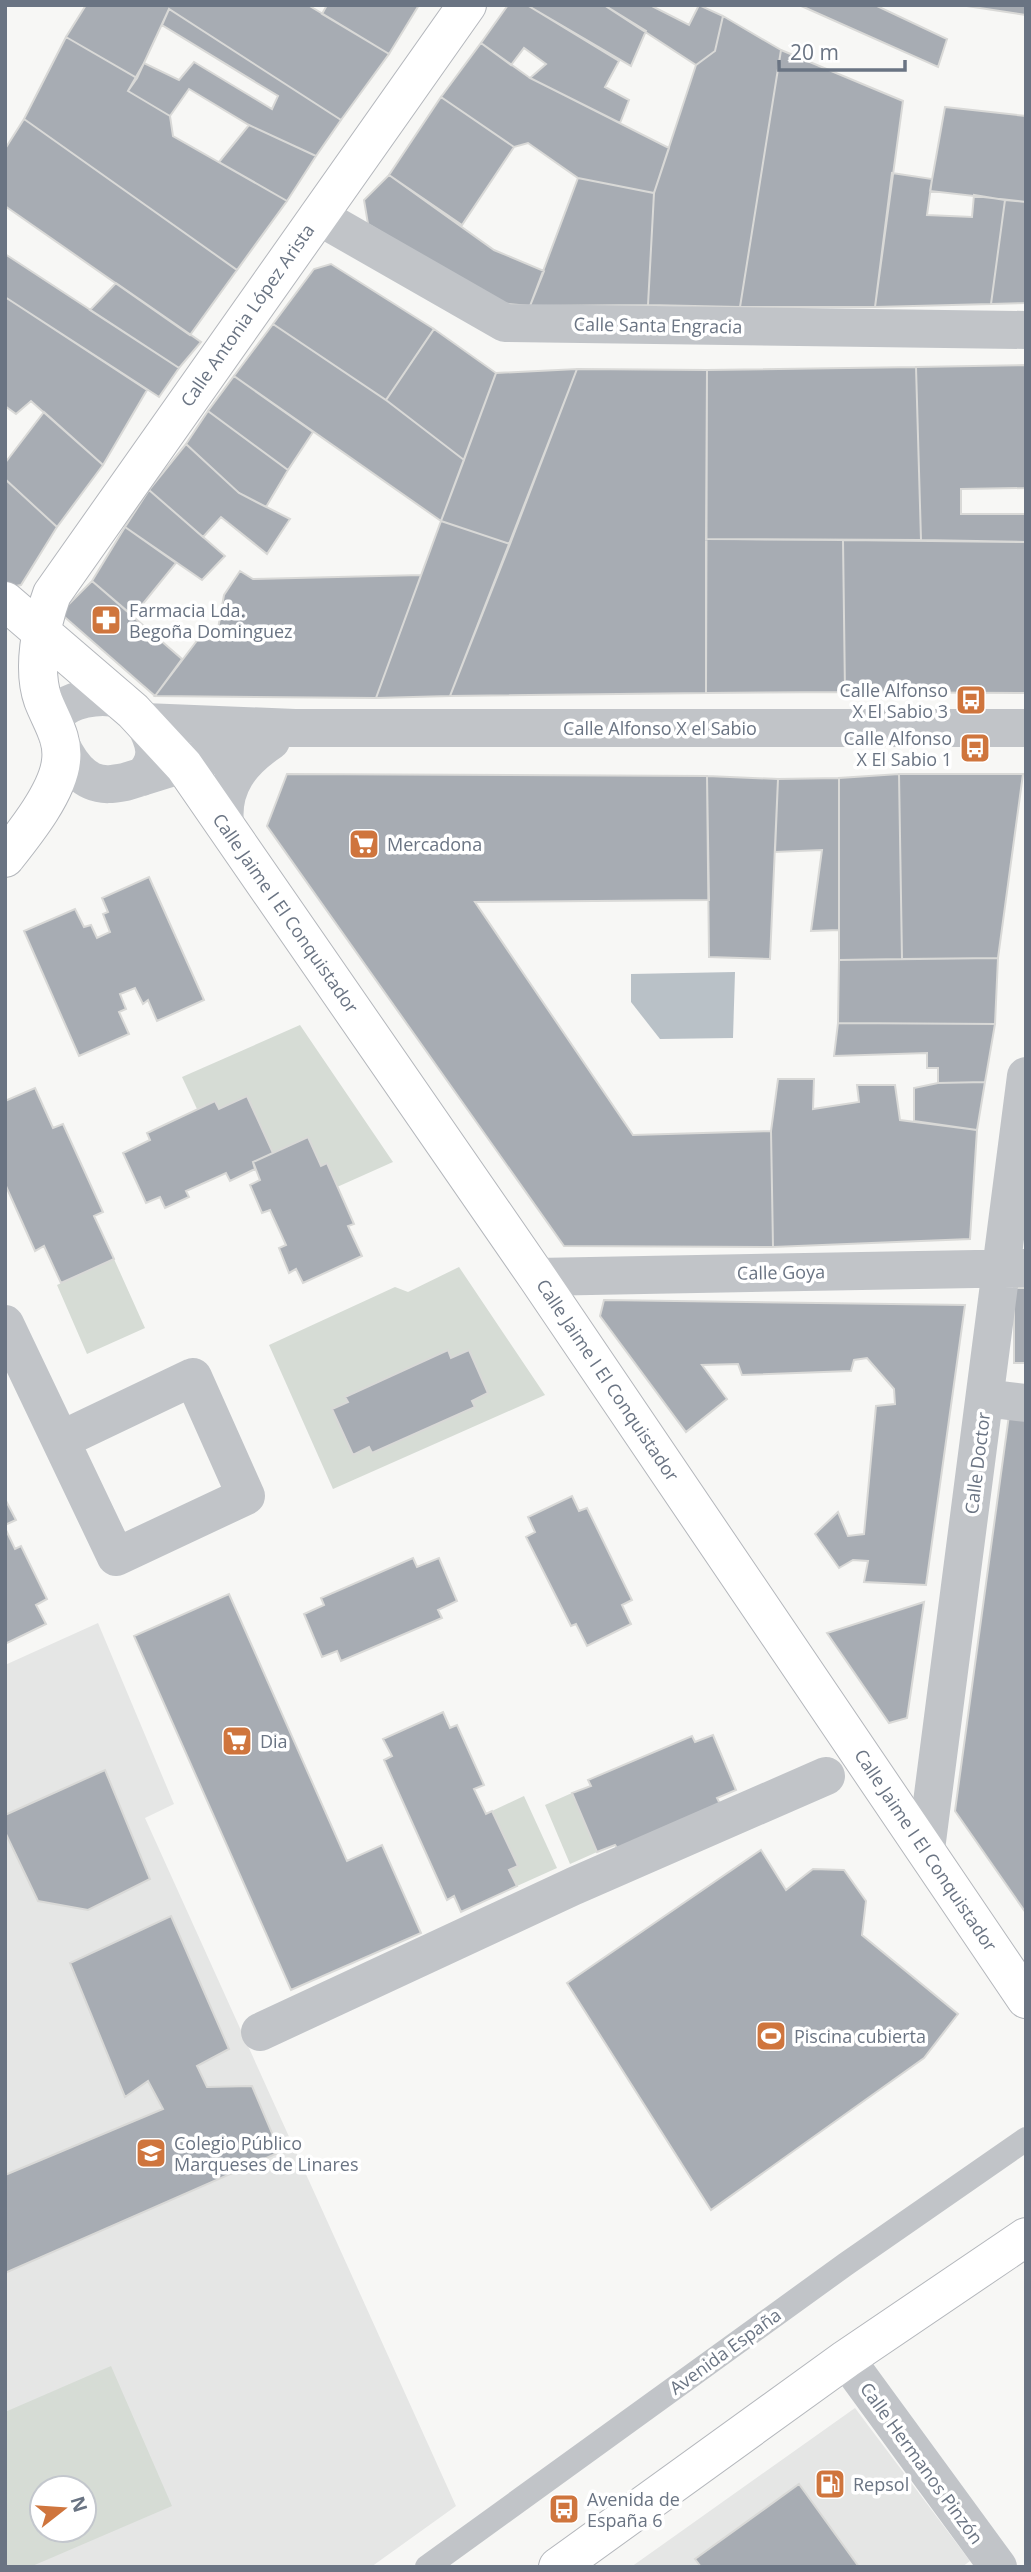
<svg xmlns="http://www.w3.org/2000/svg" width="1031" height="2572" font-family="'Open Sans',sans-serif">
	<rect width="100%" height="100%" fill="#f7f7f5"/>
	<path fill="#e5e6e5" fill-rule="evenodd" d="M98,1623L174,1804L145,1818L456,2506L371,2567H5V1665ZM42,2488H84V2530H42Z
		M855,2408L970,2561L962,2567H631Z"/>
	<path fill="#d6dcd5" fill-rule="evenodd" d="M300,1025L393,1162L337,1187L321,1166L308,1137L273,1153L247,1096L219,1109L214,1101L197,1109L182,1077Z
		M114,1259L145,1328L87,1354L57,1285Z
		M459,1267L545,1395L333,1489L269,1345L395,1287L408,1292Z
		M572,1793L597,1852L570,1864L545,1805Z
		M524,1796L557,1868L517,1886L509,1870L518,1866L492,1811Z
		M111,2366L172,2506L30,2567H5V2412ZM84,2488V2530H42V2488Z"/>
	<path fill="#b9c1c7" d="M735,972L733,1038L660,1039L631,1002V974Z"/>
	<path fill="#a7acb3" stroke="#d9d9d7" stroke-width="2" d="M86,5H308L389,54L341,120L169,9L137,78L66,37Z
		M327,5H419L389,54L322,14Z
		M508,5H527L619,61L605,87L629,100L620,123L530,78L546,64L524,48L511,65L481,43Z
		M527,5H604L646,31L631,66Z
		M604,5H650L689,25L699,5L723,16L715,51L696,65Z
		M799,5H875L947,39L938,67Z
		M960,5H1026V15Z
		M169,9L341,120L316,156L249,125L189,89L170,116L128,91L144,63L179,80L194,62L272,109L278,96L162,25Z
		M723,16L781,50L740,307L648,305L654,193L696,65L715,51Z
		M66,37L137,78L128,91L170,116L173,136L287,201L237,270L24,119Z
		M481,43L530,78L669,148L654,193L578,178L528,143L514,147L441,97Z
		M781,50L903,101L875,307H740Z
		M441,97L514,147L462,225L389,175Z
		M945,107L1026,116V202L930,191Z
		M24,119L237,270L190,335L5,206V149Z
		M249,125L316,156L287,201L219,162Z
		M892,173L932,179L927,215L972,217L974,195L1005,200L991,304L875,307Z
		M389,175L494,250L544,271L530,306L498,303L368,224L364,200Z
		M578,178L654,193L648,305L530,306Z
		M1005,200L1026,202V303L991,304Z
		M5,254L179,368L159,397L5,297Z
		M331,264L434,329L386,400L273,324L314,269Z
		M116,283L201,342L179,368L90,310Z
		M5,297L147,390L103,465L31,401L16,414L5,406Z
		M273,324L386,400L464,460L441,521L234,376Z
		M434,329L496,373L464,460L386,400Z
		M1026,365V488L961,489V514H1026V542L921,540L916,367Z
		M916,367L921,540L706,539L707,370Z
		M577,369L707,370L706,693L450,696Z
		M577,369L510,544L441,521L496,373Z
		M234,376L313,432L288,470L208,411Z
		M208,411L288,470L266,507L239,493L186,444Z
		M44,412L103,465L57,527L5,479V463Z
		M186,444L239,493L290,519L267,554L221,517L203,537L149,490Z
		M5,479L57,527L21,585L5,588Z
		M149,490L225,556L202,580L125,527Z
		M441,521L510,544L450,696L376,698Z
		M125,527L176,563L133,616L92,581Z
		M706,539L843,540L845,692L706,693Z
		M843,540L1026,542V693L845,692Z
		M240,571L253,579L421,575L376,698L155,696L199,638L216,640L224,595Z
		M92,581L182,659L155,696L60,613Z
		M287,774L707,776L709,900L475,902L633,1135L771,1131L773,1247L564,1246L267,826Z
		M899,774L902,959L839,960V778Z
		M899,774H1023L998,958L902,959Z
		M707,776L778,779L770,959L709,957Z
		M839,778V930L811,931L822,850L775,852L778,779Z
		M149,877L204,1000L157,1021L148,1000L143,1004L135,988L120,994L126,1009L119,1012L129,1034L79,1056L24,931L75,909L84,927L91,925L97,938L110,932L103,914L108,912L102,898Z
		M998,958L995,1024L838,1023L839,960Z
		M838,1023L995,1024L985,1082L938,1083V1068H927V1053L834,1056Z
		M778,1079H814L813,1109L859,1102L857,1085H895L900,1120L977,1130L970,1239L773,1247L771,1131Z
		M985,1082L977,1130L914,1121V1088L938,1083Z
		M35,1088L53,1128L63,1124L103,1212L94,1216L114,1259L61,1283L44,1246L35,1251L5,1184V1101Z
		M247,1096L273,1153L253,1162L255,1169L230,1181L226,1173L186,1191L189,1197L165,1208L160,1197L146,1203L123,1153L150,1140L147,1133L215,1101L219,1109Z
		M308,1137L321,1166L327,1163L354,1224L348,1226L362,1256L303,1283L296,1269L289,1273L279,1248L286,1245L270,1210L262,1213L250,1185L260,1180L253,1162Z
		M1014,1288H1026V1363H1014Z
		M604,1300L965,1305L926,1585L864,1582L868,1561L853,1560L839,1568L815,1534L838,1512L848,1536L864,1534L876,1406L895,1404L894,1389L867,1358L854,1360L851,1371L742,1375L738,1364L702,1365L727,1399L686,1432L600,1316Z
		M448,1350L451,1358L469,1350L488,1393L472,1401L475,1407L372,1453L369,1447L353,1455L332,1409L348,1402L345,1397Z
		M1009,1415L1026,1417V1913L955,1811Z
		M572,1496L579,1511L587,1508L632,1600L622,1605L631,1624L587,1646L576,1624L571,1626L526,1537L535,1532L528,1517Z
		M5,1499L16,1520L5,1525Z
		M5,1528L15,1549L21,1546L47,1599L36,1605L46,1624L5,1644Z
		M413,1558L417,1567L439,1558L457,1601L438,1610L442,1618L341,1661L337,1651L322,1657L304,1614L324,1605L321,1598Z
		M229,1594L347,1861L382,1845L421,1933L291,1990L134,1636Z
		M924,1602L907,1718L889,1723L827,1633Z
		M443,1712L450,1728L457,1725L484,1785L474,1789L486,1814L492,1811L518,1866L509,1870L517,1886L461,1912L454,1896L447,1900L384,1760L392,1756L383,1739Z
		M713,1735L736,1790L717,1798L720,1804L618,1849L615,1845L597,1852L572,1793L591,1786L588,1780L692,1736L695,1742Z
		M105,1770L150,1879L88,1910L38,1901L5,1832V1815Z
		M761,1850L786,1890L813,1869L844,1870L866,1901L862,1935L958,2014L924,2058L711,2210L567,1983Z
		M171,1916L229,2049L197,2066L207,2087L252,2086L280,2152L5,2273V2175L163,2109L148,2081L125,2097L70,1963Z
		M799,2484L859,2567H701L695,2559Z"/>
	<g fill="none" stroke-linecap="round" stroke-linejoin="round">
		<g stroke="#b4b7bc" stroke-width="40">
			<path id="secondary" d="M5,601L133,711L184,766L537,1277L1026,1999
				M5,858C24,834 58,792 61,761C64,738 51,721 43,700C32,669 41,624 52,594L467,5
				M558,2567L846,2359L1026,2237"/>
		</g>
		<path stroke="#c1c4c8" stroke-width="24" d="M427,2567L846,2264L1026,2139"/>
		<path stroke="#c1c4c8" stroke-width="38" d="M318,216L505,323L1026,330
			M120,699C100,694 68,698 55,716C53,738 72,772 92,781C103,786 114,784 125,782L273,736
			M142,777C161,759 155,743 144,722L295,728H1026
			M225,824C221,786 241,761 271,741
			M537,1277L1026,1268
			M5,1324L116,1557L246,1496L193,1377L61,1440
			M985,1398L1026,1403
			M926,1849L1026,1076
			M260,2032L574,1886L826,1776
			M846,2359L998,2567"/>
		<use href="#secondary" stroke="#fff" stroke-width="38"/>
	</g>
	<defs>
		<g id="pharmacy-square" transform="scale(1.575)"><rect x="-9" y="-9" width="18" height="18" rx="4" fill="#cf753d" stroke="#fff"/><path d="M-2-6h4v4h4v4h-4v4h-4v-4h-4v-4h4Z" fill="#fff"/></g>
		<g id="bus-square" transform="scale(1.575)"><rect x="-9" y="-9" width="18" height="18" rx="4" fill="#cf753d" stroke="#fff"/><path d="M-5-6H5V4H4V6H2V4H-2V6H-4V4H-5ZM-3.5-4V0h7V-4ZM-3.5 1.2v1.5H-2V1.2ZM2 1.2v1.5H3.5V1.2Z" fill="#fff"/></g>
		<g id="supermarket-square" transform="scale(1.575)"><rect x="-9" y="-9" width="18" height="18" rx="4" fill="#cf753d" stroke="#fff"/><path d="M-6-5.5h2.5l.6 2H6L4.5 2H-2.5L-4.4-4H-6ZM-1.5 3.2a1.3 1.3 0 1 0 .1 0ZM3 3.2a1.3 1.3 0 1 0 .1 0Z" fill="#fff"/></g>
		<g id="stadium-square" transform="scale(1.575)"><rect x="-9" y="-9" width="18" height="18" rx="4" fill="#cf753d" stroke="#fff"/><path d="M0-5a6.5 5 0 1 0 0 10a6.5 5 0 1 0 0-10ZM-3.5-1.8h7v3.6h-7Z" fill="#fff"/></g>
		<g id="school-square" transform="scale(1.575)"><rect x="-9" y="-9" width="18" height="18" rx="4" fill="#cf753d" stroke="#fff"/><path d="M0-5L7-2L0 1L-7-2ZM-4 1L0 2.5L4 1V4Q0 6-4 4Z" fill="#fff"/></g>
		<g id="fuel-square" transform="scale(1.575)"><rect x="-9" y="-9" width="18" height="18" rx="4" fill="#cf753d" stroke="#fff"/><path d="M-5.5-6h7V0h2V4h1.3V-2.5L3-4.5l.8-.8L6-3V5H2.5V1h-1V6h-7ZM-4.2-4.7v3.2H.2V-4.7Z" fill="#fff"/></g>
	</defs>
	<g fill-rule="evenodd">
		<use href="#pharmacy-square" x="106" y="620"/>
		<use href="#bus-square" x="971" y="700"/>
		<use href="#bus-square" x="975" y="748"/>
		<use href="#supermarket-square" x="364" y="844"/>
		<use href="#supermarket-square" x="237" y="1741"/>
		<use href="#stadium-square" x="771" y="2036"/>
		<use href="#school-square" x="151" y="2153"/>
		<use href="#fuel-square" x="830" y="2484"/>
		<use href="#bus-square" x="564" y="2509"/>
	</g>
	<g text-anchor="middle" dominant-baseline="central" stroke-width="7" stroke-linejoin="round" paint-order="stroke">
		<g font-size="18" fill="#6a7483" stroke="#fff">
			<text transform="translate(247 315) rotate(-55)">Calle Antonia López Arista</text>
			<text transform="translate(658 325) rotate(1)">Calle Santa Engracia</text>
			<text x="660" y="728">Calle Alfonso X el Sabio</text>
			<text transform="translate(286 913) rotate(55)">Calle Jaime I El Conquistador</text>
			<text transform="translate(781 1272) rotate(-1)">Calle Goya</text>
			<text transform="translate(608 1380) rotate(56)">Calle Jaime I El Conquistador</text>
			<text transform="translate(977 1463) rotate(-83)">Calle Doctor</text>
			<text transform="translate(926 1850) rotate(56)">Calle Jaime I El Conquistador</text>
			<text transform="translate(725 2351) rotate(-36)">Avenida España</text>
			<text transform="translate(922 2463) rotate(54)">Calle Hermanos Pinzón</text>
		</g>
		<g font-size="18" fill="#6a7483" stroke="#fff" text-anchor="start">
			<text x="129" y="610">Farmacia Lda.<tspan x="129" dy="21">Begoña Dominguez</tspan></text>
			<text x="948" y="690" text-anchor="end">Calle Alfonso<tspan x="948" dy="21">X El Sabio 3</tspan></text>
			<text x="952" y="738" text-anchor="end">Calle Alfonso<tspan x="952" dy="21">X El Sabio 1</tspan></text>
			<text x="387" y="844">Mercadona</text>
			<text x="260" y="1741">Dia</text>
			<text x="794" y="2036">Piscina cubierta</text>
			<text x="174" y="2143">Colegio Público<tspan x="174" dy="21">Marqueses de Linares</tspan></text>
			<text x="853" y="2484">Repsol</text>
			<text x="587" y="2499">Avenida de<tspan x="587" dy="21">España 6</tspan></text>
		</g>
	</g>
	<rect width="1031" height="2572" fill="none" stroke="#6a7483" stroke-width="14"/>
	<g transform="translate(63 2509) rotate(73)"><circle r="33" fill="#ffffff" stroke="#c3c7cd" stroke-width="2"/>
	<path d="M0-5L12 26L0 18L-12 26Z" fill="#cf753d"/>
	<text y="-10" font-size="19" font-weight="bold" text-anchor="middle" fill="#6a7483">N</text>
	</g>
	<path d="M779 60v10h126v-10" fill="none" stroke="#6a7483" stroke-width="3.5"/>
	<text x="790" y="60" font-size="21" fill="#6a7483" stroke="#ffffff" stroke-width="5" paint-order="stroke">20 m</text>
</svg>
